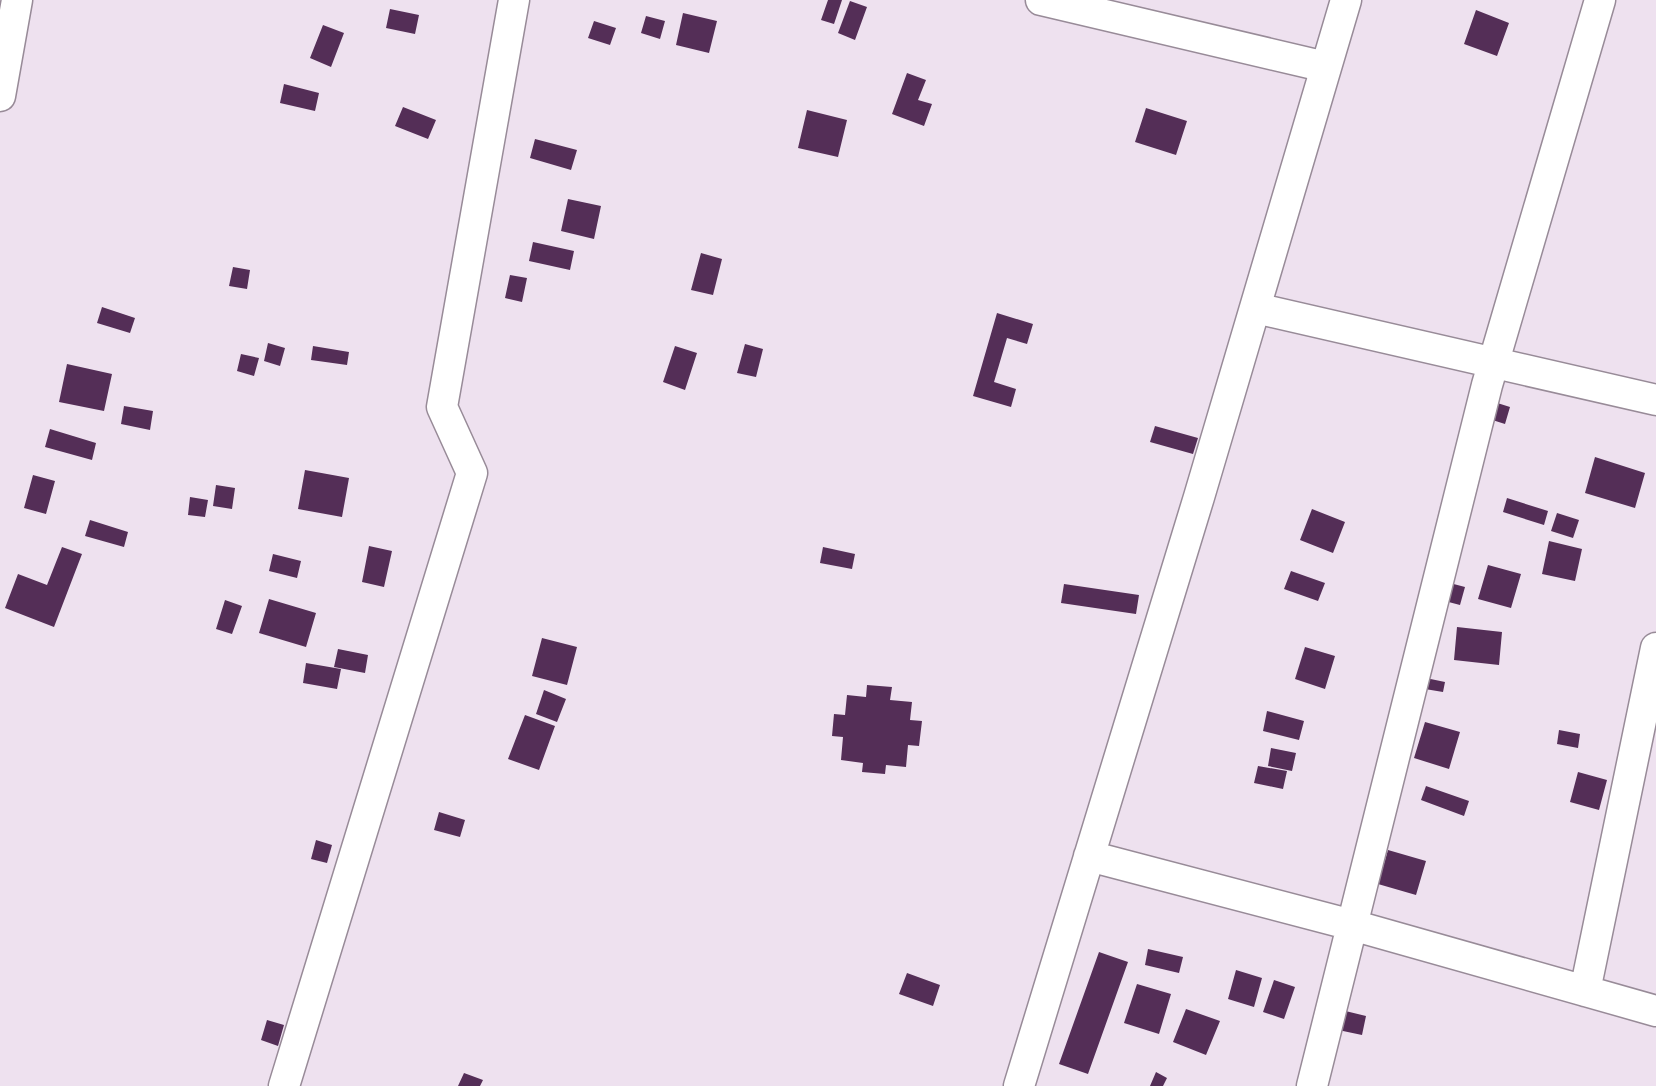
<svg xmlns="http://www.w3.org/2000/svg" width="1656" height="1086" font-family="Karla,sans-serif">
	<rect width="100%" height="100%" fill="#eee1ef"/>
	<path fill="#542e57" d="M828,0H842L834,24L821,20Z
		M850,1L867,7L855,40L838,33Z
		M390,9L419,15L415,34L386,28Z
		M1476,10L1509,23L1497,56L1464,44Z
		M683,13L717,21L709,53L676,45Z
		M646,16L665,21L660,39L641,33Z
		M594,21L616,28L610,45L588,38Z
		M323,25L344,33L331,67L310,58Z
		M907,73L926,80L918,100L932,104L924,126L892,114Z
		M284,84L319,93L315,111L280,103Z
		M403,107L436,120L428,139L395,126Z
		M1146,108L1187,121L1176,155L1135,142Z
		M807,110L847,120L838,157L798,148Z
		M535,139L577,150L571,170L530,158Z
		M568,199L601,206L594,239L561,231Z
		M533,242L574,251L570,270L529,261Z
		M701,253L722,259L713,295L691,290Z
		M233,267L250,270L247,289L229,286Z
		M510,275L527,278L522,302L505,298Z
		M102,307L135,318L130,333L97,323Z
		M997,313L1033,324L1027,344L1007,338L994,382L1016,389L1011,407L973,396Z
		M268,343L285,348L280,366L264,361Z
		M745,344L763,349L756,377L737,373Z
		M313,346L349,352L347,365L311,360Z
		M675,346L697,353L685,390L663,382Z
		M241,354L259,358L254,376L237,371Z
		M67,364L112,374L104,411L59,402Z
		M1491,401L1510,407L1505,424L1486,418Z
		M124,406L153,411L150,430L121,424Z
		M1155,426L1198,438L1193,454L1150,442Z
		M50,429L96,443L92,460L45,447Z
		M1595,457L1645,473L1635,508L1585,493Z
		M305,470L349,478L342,517L298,509Z
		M33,475L55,481L46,514L24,508Z
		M216,485L235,488L232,509L213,506Z
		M190,497L208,500L205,517L188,515Z
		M1507,498L1548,511L1544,525L1503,512Z
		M1312,509L1345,522L1333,553L1300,540Z
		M1557,513L1579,520L1573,538L1551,531Z
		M90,520L128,532L124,547L85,536Z
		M1549,541L1582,549L1575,581L1542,574Z
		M369,546L392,551L384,587L362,582Z
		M62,547L82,554L54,627L5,608L18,574L47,585Z
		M823,547L855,554L852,569L820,563Z
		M273,554L301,561L297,578L269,571Z
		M1488,565L1521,574L1511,608L1478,599Z
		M1291,571L1325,583L1318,601L1284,589Z
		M1446,582L1465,587L1460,605L1441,600Z
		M1064,584L1139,595L1136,614L1061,603Z
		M269,599L316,613L306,647L259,633Z
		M225,600L242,606L232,634L216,629Z
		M1457,627L1502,632L1499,665L1454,660Z
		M542,638L577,647L567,685L532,676Z
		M1305,647L1335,656L1325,689L1295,679Z
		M338,649L368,655L365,673L334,667Z
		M306,663L341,669L337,689L303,683Z
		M1421,677L1445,682L1443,692L1419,688Z
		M867,685L892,687L890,700L912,702L910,720L922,721L919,746L908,745L906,767L886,765L885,774L862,772L863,763L841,760L843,737L832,736L834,714L845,715L847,695L866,697Z
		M544,690L566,699L557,722L536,714Z
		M1267,711L1304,721L1299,740L1263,731Z
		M525,715L555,726L539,770L508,759Z
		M1425,722L1460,732L1449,769L1414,758Z
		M1559,730L1580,734L1578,748L1557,744Z
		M1271,748L1296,753L1292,771L1268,766Z
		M1258,766L1287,771L1283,789L1254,783Z
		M1578,772L1607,780L1599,810L1570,802Z
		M1426,786L1469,801L1464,816L1421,800Z
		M439,812L465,820L460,837L434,830Z
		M316,840L332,845L327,863L311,859Z
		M1388,850L1426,861L1416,895L1378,884Z
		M1148,949L1183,957L1179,973L1145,965Z
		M1099,952L1128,962L1088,1074L1059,1064Z
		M1236,970L1262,978L1254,1007L1228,999Z
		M907,973L940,985L933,1006L899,994Z
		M1274,980L1295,987L1284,1019L1263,1012Z
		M1137,984L1171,994L1159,1034L1124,1023Z
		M1329,1007L1366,1016L1362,1035L1324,1027Z
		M1186,1009L1220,1021L1206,1055L1173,1042Z
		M267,1020L284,1025L278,1046L261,1040Z
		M1156,1072L1167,1078L1163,1086H1150Z
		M464,1073L483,1080L480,1086H458Z"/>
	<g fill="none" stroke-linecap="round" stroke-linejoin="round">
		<g stroke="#988b98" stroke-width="33">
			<path id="minor" d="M1041,0L1326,67
				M0,96L17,0
				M1255,308L1656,400
				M1089,856L1352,925L1656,1011
				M1585,991L1656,648
				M284,1086L472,473L442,407L514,0
				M1019,1086L1199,497L1346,0
				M1312,1086L1487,385L1600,0"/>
		</g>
		<use href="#minor" stroke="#fff" stroke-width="30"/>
	</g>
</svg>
